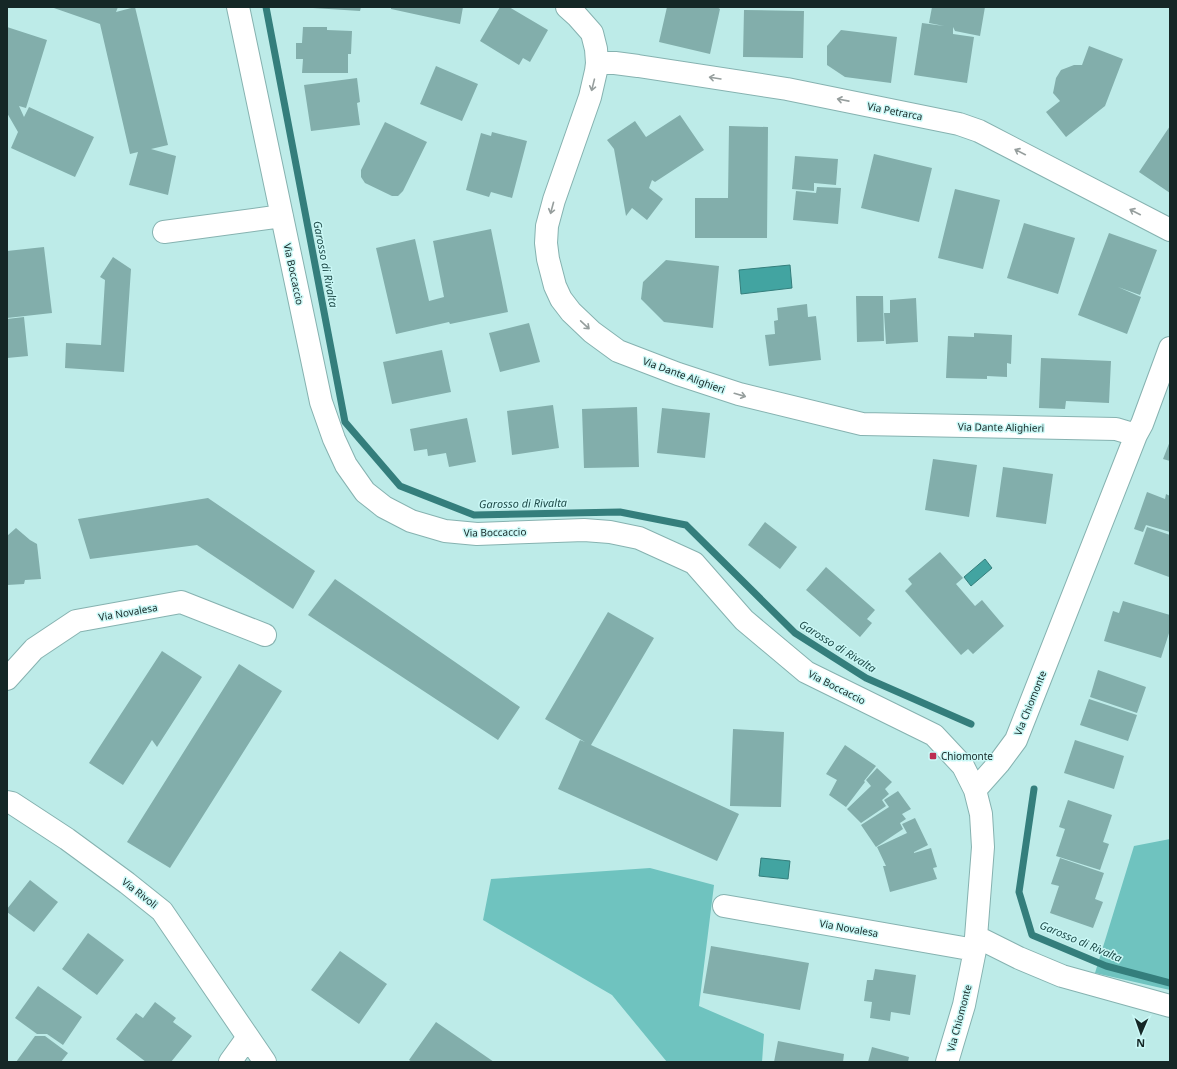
<svg xmlns="http://www.w3.org/2000/svg" width="1177" height="1069" font-family="'Noto Sans',sans-serif">
	<rect width="100%" height="100%" fill="#bdebe8"/>
	<path fill="#6fc3bf" d="M1170,839V990L1095,973L1134,846Z
		M650,868L714,885L699,1006L764,1034L762,1062H667L612,995L483,920L491,879Z"/>
	<path fill="#42a4a1" stroke="#347e7c" d="M790,265L792,288L741,294L739,270Z
		M985,559L992,568L971,586L964,577Z
		M761,858L790,861L788,879L759,876Z"/>
	<g fill="none" stroke-linecap="round" stroke-linejoin="round">
		<path stroke="#347e7c" stroke-width="7" d="M266,7L345,422L400,486L474,515L620,512L686,525L795,633L866,678L971,724
			M1034,789L1019,892L1032,935L1106,966L1170,983"/>
	</g>
	<path fill="#82aeab" d="M51,7H118L116,12L135,7L168,145L151,149L176,156L168,195L129,185L138,152L130,154L100,24Z
		M313,7H361L360,11L313,8Z
		M391,7H463L460,24L391,9Z
		M500,7H509L548,30L530,62L523,58L519,65L480,41Z
		M667,7H717L720,9L710,54L659,42Z
		M932,7H985L980,36L955,31L953,27V34L974,37L967,83L914,75L922,23L944,26L929,23Z
		M744,10L804,11L803,58L743,57Z
		M7,27L47,40L26,108L19,106L24,117L29,107L94,137L75,177L11,148L18,132L7,113Z
		M303,27H327V30L352,31L351,54H348V73H302L303,59H296V43H302Z
		M841,30L897,37L891,83L845,77L827,65V46Z
		M1089,46L1123,59L1105,106L1066,137L1046,112L1060,101L1053,93L1056,78L1061,70L1074,65H1082Z
		M436,66L478,84L462,121L420,104Z
		M357,78L360,102L357,103L360,125L311,131L304,85Z
		M680,115L704,150L655,182L652,180L649,188L663,199L647,220L632,208L626,216L614,149L607,140L635,121L646,137Z
		M385,122L427,142L403,191L398,196H392L365,183L361,177V170Z
		M729,126L768,127L767,238H695V198H728Z
		M1170,126V193L1139,172Z
		M492,132L527,141L512,198L491,192L489,197L466,190L481,133L491,136Z
		M874,154L932,168L919,222L861,208Z
		M795,156L838,159L836,185L814,183V191L792,189Z
		M817,187L841,188L838,224L793,220L796,191L816,193Z
		M955,189L1000,200L983,269L938,258Z
		M1024,223L1075,238L1058,294L1007,278Z
		M491,229L508,312L450,324L449,322L396,334L376,248L415,239L429,301L444,297L433,241Z
		M1109,233L1157,250L1140,295L1118,287L1141,297L1127,334L1078,315Z
		M44,247L52,313L7,318V251Z
		M113,257L131,269L124,372L65,368L66,343L101,345L105,280L100,277Z
		M666,260L719,266L713,328L664,322L641,299L643,282Z
		M856,296H883L884,341L857,342Z
		M916,298L918,342L886,344L884,313H890V300Z
		M807,304L808,317L816,316L821,360L769,366L765,335L775,334L774,321L778,320L777,308Z
		M24,317L28,356L7,358V319Z
		M529,323L540,362L500,372L489,333Z
		M974,333L1012,335L1011,364L1007,363V377L987,376V379L946,378L948,336L974,337Z
		M442,350L451,392L392,404L383,362Z
		M1041,358L1111,361L1109,403L1066,401L1065,409L1039,408Z
		M553,405L559,448L512,455L507,411Z
		M637,407L639,467L584,468L582,409Z
		M662,408L710,413L705,458L657,453Z
		M467,418L476,462L449,467L446,453L428,456L427,449L414,451L410,429Z
		M1170,441V461L1163,459Z
		M933,459L977,465L969,517L925,510Z
		M1003,467L1053,474L1046,524L996,517Z
		M1147,492L1165,499L1166,494L1170,496V532L1146,525L1143,532L1134,529Z
		M208,498L315,571L293,609L197,545L90,559L78,519Z
		M765,522L797,547L780,569L748,545Z
		M1147,527L1170,535L1169,577L1134,564Z
		M16,528L30,540L37,544L41,579L25,580L24,584L7,585V536Z
		M940,552L963,578L956,584L975,606L982,600L1004,626L973,654L968,649L961,655L905,591L912,584L908,579Z
		M826,567L875,610L867,619L872,623L860,637L806,590Z
		M335,579L520,707L498,740L308,615Z
		M1123,601L1170,615V630L1161,658L1104,641L1113,611L1119,613Z
		M608,612L654,638L591,745L739,814L717,861L558,789L580,740L585,742L545,719Z
		M162,651L202,677L157,747L152,740L123,785L89,763Z
		M239,664L282,691L170,868L127,842Z
		M1098,670L1146,687L1137,713L1090,697Z
		M1089,699L1137,715L1128,741L1080,725Z
		M733,729L784,732L781,807L730,806Z
		M1075,740L1124,756L1114,789L1064,773Z
		M845,745L876,766L864,781L865,782L846,807L829,795L837,780L826,774Z
		M877,768L892,782L885,789L889,794L882,800L886,806L861,823L847,809L871,786L866,780Z
		M898,791L911,809L902,814L906,819L900,823L903,829L876,847L861,825L889,807L884,800Z
		M1068,800L1112,815L1103,842L1109,844L1100,870L1056,856L1065,829L1059,827Z
		M915,818L928,845L914,852V853L931,848L937,867L933,868L937,879L890,892L883,866H886L877,847L907,833L902,824Z
		M1060,858L1104,873L1095,899L1103,902L1093,928L1050,913L1059,886L1051,884Z
		M30,880L58,902L34,932L7,912V909Z
		M88,933L124,960L97,995L62,969Z
		M711,946L809,963L800,1010L703,993Z
		M340,951L387,984L359,1024L311,990Z
		M875,969L916,975L910,1015L891,1012L890,1021L870,1018L872,1002L864,1001L867,980H873Z
		M38,986L82,1017L63,1045L47,1034H37L15,1018Z
		M155,1002L176,1018L173,1022L192,1036L171,1062H146L116,1039L136,1013L143,1018Z
		M436,1022L494,1062H412L409,1060Z
		M35,1036H45L68,1053L61,1062H16Z
		M778,1041L844,1054L843,1062H774Z
		M872,1047L909,1057L908,1062H868Z"/>
	<g fill="none" stroke-linecap="round" stroke-linejoin="round">
		<g stroke="#86b2b0" stroke-width="24">
			<path id="street" d="M238,7L321,402L334,439L346,465L365,492L384,507L411,521L445,531L477,534L584,530L610,532L639,538L694,563L744,620L806,672L934,735L963,766L975,790L981,814L983,847L975,950L964,1005L947,1062
				M567,7L577,16L592,33L596,49L597,63L596,71L590,97L554,200L547,226L546,243L548,259L555,286L561,299L571,312L592,332L618,351L678,374L739,394L862,424L1116,429L1136,435
				M597,63H615L638,66L787,89L959,124L979,131L1170,230
				M164,232L282,216
				M7,679L34,649L76,621L181,602L265,635
				M975,790L999,763L1016,740L1136,435L1142,424L1170,348
				M7,802L12,803L67,839L127,883L162,911L265,1062
				M724,906L975,950
				M977,937L1019,958L1062,976L1170,1006
				M230,1062L248,1037"/>
		</g>
		<use href="#street" stroke="#fff" stroke-width="22"/>
	</g>
	<defs><path id="oneway-shaft" d="M-6 0H5M1.5-3L5.5 0L1.5 3" fill="none" stroke-width="1.6" stroke-linecap="round" stroke-linejoin="round"/></defs>
	<g stroke="#969e9d">
		<use href="#oneway-shaft" transform="translate(715 78) rotate(-171)"/>
		<use href="#oneway-shaft" transform="translate(593 85) rotate(104)"/>
		<use href="#oneway-shaft" transform="translate(843 100) rotate(-169)"/>
		<use href="#oneway-shaft" transform="translate(1020 152) rotate(-153)"/>
		<use href="#oneway-shaft" transform="translate(552 208) rotate(105)"/>
		<use href="#oneway-shaft" transform="translate(1135 212) rotate(-153)"/>
		<use href="#oneway-shaft" transform="translate(585 325) rotate(43)"/>
		<use href="#oneway-shaft" transform="translate(740 395) rotate(16)"/>
	</g>
	<rect fill="#bd2d51" stroke="#caf8f6" stroke-width="1.5" x="929" y="752" width="8" height="8" rx="2"/>
	<g text-anchor="middle" dominant-baseline="central" stroke-width="3" stroke-linejoin="round" paint-order="stroke">
		<g font-size="10" fill="#152726" stroke="#caf8f6">
			<text transform="translate(895 111) rotate(11)">Via Petrarca</text>
			<text transform="translate(294 274) rotate(78)">Via Boccaccio</text>
			<text transform="translate(684 375) rotate(20)">Via Dante Alighieri</text>
			<text transform="translate(1001 427) rotate(1)">Via Dante Alighieri</text>
			<text transform="translate(495 532) rotate(-1)">Via Boccaccio</text>
			<text transform="translate(128 612) rotate(-10)">Via Novalesa</text>
			<text transform="translate(837 687) rotate(27)">Via Boccaccio</text>
			<text transform="translate(1030 703) rotate(-68)">Via Chiomonte</text>
			<text transform="translate(140 893) rotate(38)">Via Rivoli</text>
			<text transform="translate(849 928) rotate(10)">Via Novalesa</text>
			<text transform="translate(959 1018) rotate(-75)">Via Chiomonte</text>
		</g>
		<g font-size="10" fill="#152726" stroke="#caf8f6" text-anchor="start">
			<text x="941" y="756">Chiomonte</text>
		</g>
		<g font-size="11" font-style="italic" fill="#1f4b49" stroke="#caf8f6">
			<text transform="translate(326 264) rotate(79)">Garosso di Rivalta</text>
			<text transform="translate(523 503) rotate(-1)">Garosso di Rivalta</text>
			<text transform="translate(838 646) rotate(32)">Garosso di Rivalta</text>
			<text transform="translate(1081 941) rotate(23)">Garosso di Rivalta</text>
		</g>
	</g>
	<rect width="1177" height="1069" fill="none" stroke="#152726" stroke-width="16"/>
	<g transform="translate(1141 1033) rotate(182)" stroke="#caf8f6" stroke-width="3" paint-order="stroke">
	<path d="M0-3L7 15L0 10L-7 15Z" fill="#152726"/>
	<text y="-6" font-size="11" font-weight="bold" text-anchor="middle" fill="#152726">N</text>
	</g>
</svg>
